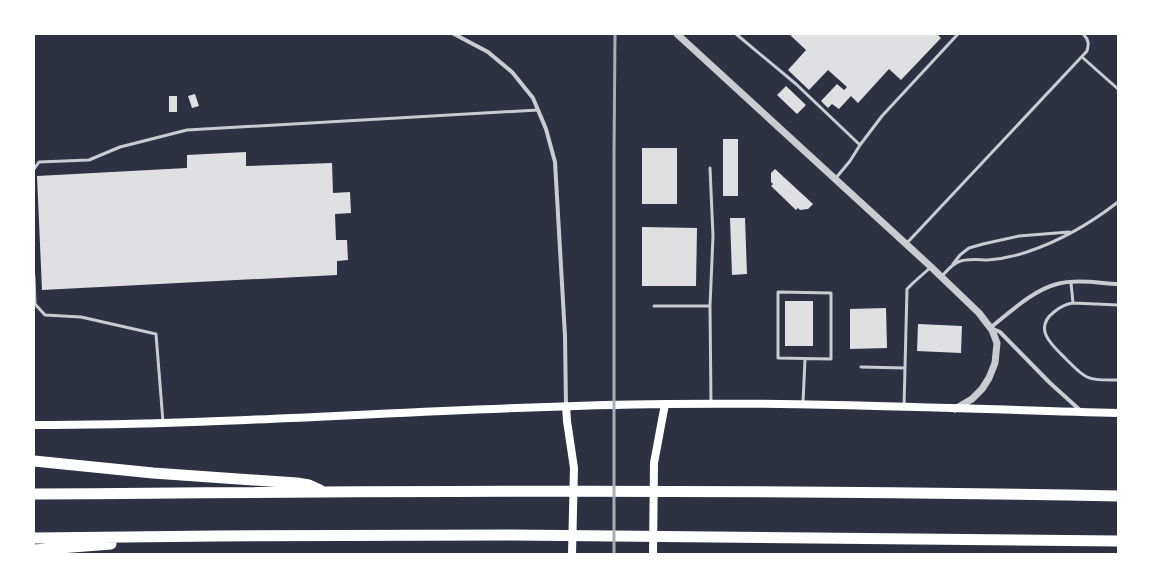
<svg xmlns="http://www.w3.org/2000/svg" width="1152" height="588" font-family="Helvetica,sans-serif">
	<rect width="100%" height="100%" fill="#2d3142"/>
	<path fill="#e0e0e3" d="M789,34H939L938,35L941,38L901,80L889,69L858,103L851,96L839,109L832,104L828,108L821,101L837,84L844,90L847,87L828,70L809,90L788,70L806,50Z
		M786,86L806,105L797,114L777,95Z
		M195,94L199,106L192,108L188,96Z
		M169,96H177V112H169Z
		M723,139H738V196H723Z
		M642,148H677V204H642Z
		M246,152V166L332,163L333,193L350,192L351,213L335,214L336,240H347L348,260L337,261V275L42,290L37,176L187,168V155Z
		M775,169L813,204L808,209L800,210L798,208L796,210L771,186L773,184L771,182V173Z
		M730,218H745L747,274L732,275Z
		M642,227L697,228L696,286H642Z
		M785,301H813V346H785Z
		M886,308L887,348L850,349V309Z
		M918,324L962,326L961,353L917,351Z"/>
	<g fill="none" stroke-linecap="round" stroke-linejoin="round">
		<path stroke="#caccd0" stroke-width="3" d="M736,34L796,84L860,145
			M1082,57L1118,89
			M34,169L39,162L89,160L120,147L187,130L538,110
			M835,179L850,161L860,145L882,116L958,34
			M906,244L1087,51C1089,44 1089,40 1083,34
			M953,264L960,255L969,248L983,244L1019,236L1069,232
			M34,276L35,304L45,315L81,317L156,334L163,422
			M942,276C947,271 951,265 958,262C967,258 979,260 988,260C1001,259 1015,256 1027,252C1060,241 1091,223 1118,202
			M1071,283L1073,303C1065,304 1060,307 1054,312C1032,329 1053,346 1066,359C1073,366 1079,373 1087,377C1096,381 1108,380 1118,380
			M778,292L831,293V359L778,358Z
			M1073,303L1118,305
			M654,306H710L711,404
			M710,306L713,236L710,168
			M861,367L905,368
			M803,403L805,359
			M904,407L907,289L913,283L931,267"/>
		<path stroke="#caccd0" stroke-width="4" d="M454,34L488,52L512,72L533,98L546,129L555,162L565,336L566,406
			M990,328C1009,313 1033,290 1057,284C1076,279 1098,283 1118,284
			M991,328L1000,332L1050,383L1081,411"/>
		<path stroke="#caccd0" stroke-width="7" d="M677,34L929,265L979,313L992,330L997,343L995,363L989,378L982,389L972,399L955,409"/>
		<path stroke="#fff" stroke-width="8" d="M566,406L567,421L574,468L572,554
			M34,425C245,425 455,406 666,404C816,402 967,409 1118,413
			M653,554L654,463L665,404"/>
		<path stroke="#fff" stroke-width="11" d="M34,461L153,473L297,483L309,485L320,490
			M34,494C395,491 757,489 1118,496
			M34,538L216,536L512,535L1118,541
			M34,550L111,544"/>
		<path stroke="#abadb3" stroke-width="3" d="M614,554V156L615,34"/>
	</g>
	<rect width="1152" height="588" fill="none" stroke="#ffffff" stroke-width="70"/>
</svg>
